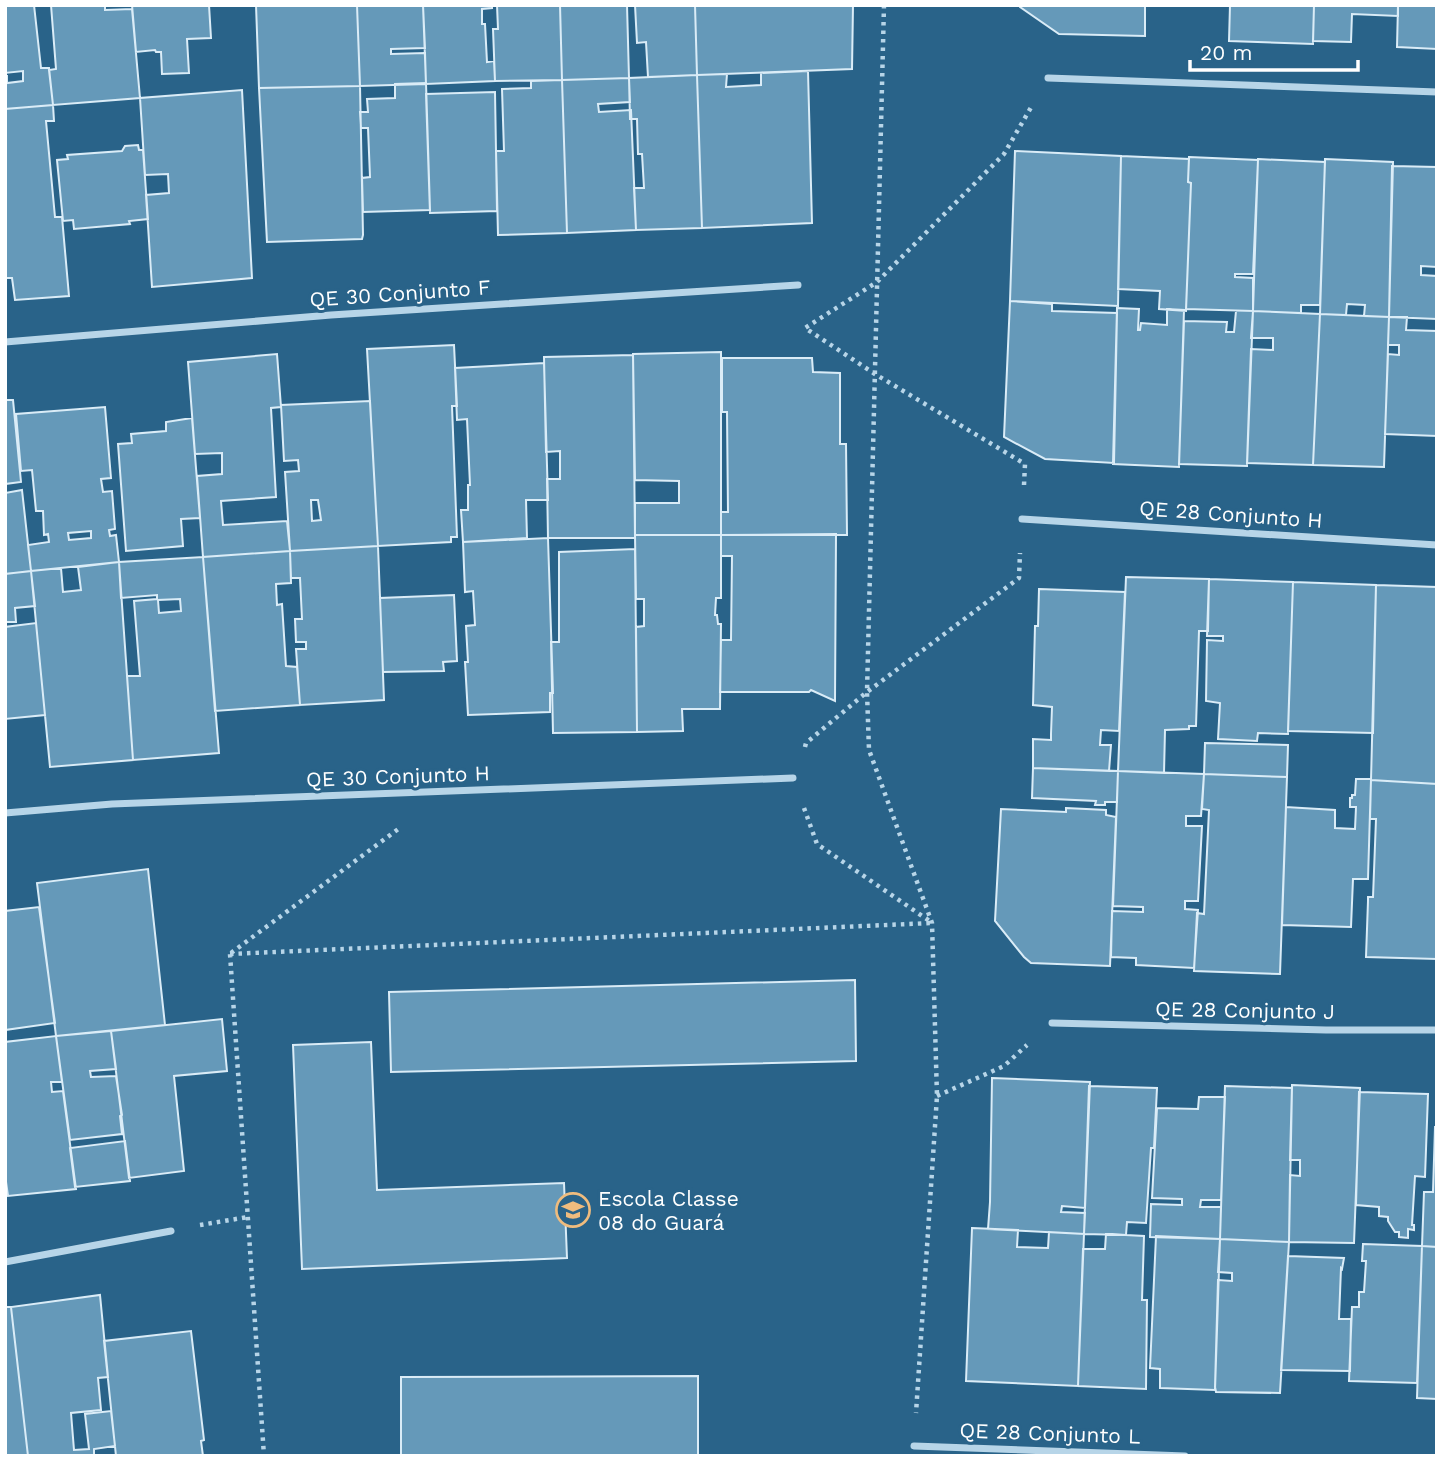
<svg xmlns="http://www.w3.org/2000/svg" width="1442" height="1461" font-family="'Work Sans',sans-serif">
	<rect width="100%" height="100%" fill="#296389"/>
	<path fill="#6599b9" stroke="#daecf7" stroke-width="2" fill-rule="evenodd" d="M5,5H34L41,68H49L53,105L5,109V76H7V83L23,81V71L5,73Z
		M51,5H105V10L132,9L140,98L53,105L49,70L56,69Z
		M132,5H209L211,38L187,39L189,73L162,74L161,52H156L155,50L136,52Z
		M256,5H357L360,86L259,88Z
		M357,5H423L425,48L391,49V54L425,53L426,84L360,86Z
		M423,5H492V8L482,9V24H485L487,62L494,61L495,81L426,84Z
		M497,5H560L562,80L495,81L493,29H498Z
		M560,5H627L629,78L562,80Z
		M635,5H695L697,75L648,77L646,42L637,43Z
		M695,5H853L852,69L697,75Z
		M1020,5H1145V36L1059,34L1020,7Z
		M1230,5H1314L1313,44L1229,41Z
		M1314,5H1398V16L1352,14L1351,42L1313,41Z
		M1398,5H1437V49L1397,47Z
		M808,71L812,223L702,228L697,75L727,74L726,87L761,85V73Z
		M697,75L702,228L636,230L634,188H644L642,154H638L637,119H630L629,78Z
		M629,78L630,102L598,104L599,112L631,110L636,230L567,233L562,80Z
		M562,80L567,233L498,235L496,151H504L502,89L531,88V81Z
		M426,83L430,210L363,212L362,178L370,177L368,128H361L360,112H368L367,99L395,98V84Z
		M360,86L363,235L362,239L267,242L259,88Z
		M242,90L252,278L152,287L146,195L169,193L168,174L145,175L140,98Z
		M495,92L497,211L430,213L426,94Z
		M53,105L54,121H46L55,217H62L69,296L15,300L12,278H5V109Z
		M138,145L139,150H143L148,219L129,221L130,224L74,229L73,220L63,221L57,160L68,159L67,155L122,151L125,146Z
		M1015,151L1121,156L1118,306L1010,301Z
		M1121,156L1189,159L1188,182L1191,183L1186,311L1159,309L1160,291L1118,289Z
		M1189,157L1258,160L1253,274H1235V277L1253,278V311L1186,309L1191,183L1188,182Z
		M1258,159L1325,162L1320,305H1301V313L1253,311Z
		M1325,159L1393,162L1389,317L1364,316L1365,305L1347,304L1346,315L1320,314Z
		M1392,166L1437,167V267L1421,266V275L1437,276V319L1389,317Z
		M1010,301L1052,304V311L1117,313L1114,463L1045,459L1004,437Z
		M1117,308L1139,309L1138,330H1140L1141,323L1167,325V309L1184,310L1179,467L1113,464Z
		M1236,311H1253L1247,466L1179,464L1184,321L1227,322L1226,332H1234Z
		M1253,311L1320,314L1313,465L1247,463L1251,349L1273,350V338H1251Z
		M1320,314L1389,317L1384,467L1313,465Z
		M1389,317H1407L1406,330L1437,331V436L1385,434L1388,354L1399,355V345H1388Z
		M454,345L457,406H452L457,537H451V542L378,546L367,349Z
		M721,352V535H635V503H679V481L635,480L633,354Z
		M277,354L281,407L271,408L276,497L221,501L223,525L287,521L290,551L203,557L197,476L222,474V453L195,454L188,362Z
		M633,355L635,538H548L547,479H560V451L546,452L544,357Z
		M722,358H812L813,372L840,373V444H846L847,535H721V512H728L727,412H722Z
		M544,363L548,500H526L527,538L463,542L461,510H468V485H470L467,419L457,420L455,368Z
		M5,400H13L21,482L5,484Z
		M370,401L378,546L290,551L285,472L299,471L298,460L284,461L281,405ZM311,500H318L321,520L312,521Z
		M105,407L111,478L101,479L103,492L112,491L115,529L109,530L110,536L116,535L119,562L31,571L28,545L49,542L48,534L44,535L43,511H36L32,470L21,471L16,414ZM91,531V538L69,540L68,533Z
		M192,418L200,518L181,519L183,546L126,551L118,444L132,443L131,434L166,431V422Z
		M22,490L31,571L5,574V493Z
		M836,534L835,701L811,690L809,692H720L721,640H731L732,556H721V535Z
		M635,535H721V598H716L715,615H717L718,624H721L720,709H682L683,731L637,732L636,627L644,626V599H636Z
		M548,538L553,693H550V712L468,715L465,662H468L466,626L475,625L473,591L465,592L463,542Z
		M378,546L384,700L300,705L296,649H306V642H296L295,619H302L300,578H291L290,551Z
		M635,549L637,732L553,733L551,642H559V552Z
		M290,551L291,583L276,584L277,605L282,604L286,666L297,667L300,705L215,711L203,557Z
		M203,557L219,753L133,760L127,676H140L134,601L157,599V595L121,598L119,562ZM180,599L181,611L159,613L158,600Z
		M119,562L133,760L50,767L31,571L61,568L63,592L81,590L78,567Z
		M31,571L35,606L15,608L16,622H5V574Z
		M1126,577L1209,579L1208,631H1199L1196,726H1189V729L1165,730L1164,773L1118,771Z
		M1209,579L1293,582L1288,734L1258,733L1257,741L1218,739L1220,703L1206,701L1207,640L1223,641V636H1207Z
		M1293,582L1376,585L1373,733L1288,731Z
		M1376,585L1437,587V784L1371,780Z
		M1039,589L1125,592L1119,731L1101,730L1100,745H1111L1109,771L1033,768V739L1051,740V734L1052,707L1033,705L1035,626H1038Z
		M454,595L457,661L443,662L444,671L383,672L380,598Z
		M36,623L45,715L5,719V627Z
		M1205,743L1288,745L1287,777L1204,774Z
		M1033,768L1118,771L1117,802H1105V805H1095L1096,801L1032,798Z
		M1118,771L1204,774L1201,816H1186V826H1202L1198,901H1185V909L1198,910L1194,968L1136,965V958L1111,957L1112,911L1143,912V907L1113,906Z
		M1204,774L1287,777L1280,974L1194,971L1197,913L1204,914L1209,810L1202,809Z
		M1356,779H1371L1368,879H1353L1351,927L1282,925L1286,807L1335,810V828L1355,829L1356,807H1350V798H1352V795H1355Z
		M1371,780L1437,784V959L1366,957L1368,901V897H1373L1376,819H1370Z
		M1066,808L1106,810V815L1116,817L1110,966L1031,963L1024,957L995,921L1001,809L1066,812Z
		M148,869L165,1025L56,1036L37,883Z
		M39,907L55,1023L5,1030V911Z
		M855,980L856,1061L391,1072L389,992Z
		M222,1019L227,1071L174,1076L184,1171L129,1178L111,1031Z
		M111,1031L116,1069L90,1071L91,1077L116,1076L122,1115L120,1116L122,1134L70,1140L56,1036Z
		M56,1036L62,1082H51L52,1092L63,1091L76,1189L8,1196L5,1175V1042Z
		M371,1042L377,1190L564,1183L567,1258L302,1269L293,1045Z
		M992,1078L1090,1082L1085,1208L1062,1206L1061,1212L1085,1213L1084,1234L988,1229L990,1202Z
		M1292,1085L1360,1088L1354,1243L1289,1242L1290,1175L1300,1176V1160H1290Z
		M1089,1086L1157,1088L1154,1148H1151L1146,1223L1127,1222L1126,1235L1084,1234Z
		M1225,1086L1292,1088L1289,1242L1220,1239Z
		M1359,1092L1428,1094L1425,1177L1415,1176L1412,1225H1414V1230L1408,1229V1238L1399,1237V1232H1395L1388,1221V1217L1379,1216V1207L1356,1205Z
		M1199,1097H1225L1221,1200H1201L1200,1207H1221L1220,1239L1150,1237L1151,1204L1182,1205V1199L1152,1198L1157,1108L1198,1109Z
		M1435,1127H1437V1247L1422,1246L1424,1192H1433Z
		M125,1141L130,1181L75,1187L70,1148Z
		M972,1228L1018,1230L1017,1247L1048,1248L1049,1232L1084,1234L1078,1386L966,1381Z
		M1106,1234L1144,1236L1142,1300H1147L1146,1389L1078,1386L1083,1249H1105Z
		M1156,1236L1220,1239L1215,1390L1160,1388V1369L1150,1368Z
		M1220,1239L1289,1242L1280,1393L1216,1392L1215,1387L1218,1280L1232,1281V1273L1218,1272Z
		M1363,1244L1422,1246L1417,1383L1349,1381L1352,1307H1359V1292H1364L1366,1261H1362Z
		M1422,1246L1437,1247V1399L1417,1398Z
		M1288,1256L1344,1258L1342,1269L1341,1268L1339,1319H1351L1350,1371L1281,1370Z
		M100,1295L108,1377L98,1378L101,1410L71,1413L74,1450L89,1449L85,1414L111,1411L115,1446L94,1449V1456H28L11,1307Z
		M5,1307H11L28,1456H5Z
		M191,1331L204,1440L201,1441L203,1456H116L104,1341Z
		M698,1376V1456H401V1377Z"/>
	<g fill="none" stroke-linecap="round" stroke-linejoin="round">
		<path stroke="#b7d5e8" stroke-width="4.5" stroke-dasharray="3.5 5" stroke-linecap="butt" d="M884,5L867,692L869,750L932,923L937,1096L916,1413
			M1024,485L1025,464L875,374L805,328L877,282L1004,154L1033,104
			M805,747L806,743L867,692L1019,578L1020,553
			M804,808L817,844L931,922
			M231,953L401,827
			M230,954L932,923
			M230,954L264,1456
			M937,1096L1004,1066L1027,1045
			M200,1225L248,1217"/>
		<path stroke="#b7d5e8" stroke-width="7" d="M1048,78L1437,92
			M5,342L331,315L798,285
			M1022,519L1437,545
			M5,813L112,804L793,778
			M1052,1023L1326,1030H1437
			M5,1262L171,1231
			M914,1446L1185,1456"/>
	</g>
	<defs>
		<g id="school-ring" transform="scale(1.75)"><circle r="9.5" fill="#296389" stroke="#efbc7e" stroke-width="1.5"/><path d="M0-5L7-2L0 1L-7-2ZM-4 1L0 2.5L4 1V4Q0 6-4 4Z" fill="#efbc7e"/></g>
	</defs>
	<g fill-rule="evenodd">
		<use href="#school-ring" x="573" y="1210"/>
	</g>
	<g text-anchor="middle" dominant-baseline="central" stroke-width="6" stroke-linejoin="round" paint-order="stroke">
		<g font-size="21" fill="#fff" stroke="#296389">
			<text transform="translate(400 293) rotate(-4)">QE 30 Conjunto F</text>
			<text transform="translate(1231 514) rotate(4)">QE 28 Conjunto H</text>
			<text transform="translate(398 776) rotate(-2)">QE 30 Conjunto H</text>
			<text transform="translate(1245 1010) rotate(1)">QE 28 Conjunto J</text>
			<text transform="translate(1050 1433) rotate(2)">QE 28 Conjunto L</text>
		</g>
		<g font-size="21" fill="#fff" stroke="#296389" text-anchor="start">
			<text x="598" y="1198">Escola Classe<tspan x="598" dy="24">08 do Guará</tspan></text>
		</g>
	</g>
	<rect width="1442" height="1461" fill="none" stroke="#ffffff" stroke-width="14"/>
	<path d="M1190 60v10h168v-10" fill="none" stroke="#ffffff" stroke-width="3.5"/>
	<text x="1200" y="60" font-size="21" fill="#ffffff" stroke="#296389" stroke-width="5" paint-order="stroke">20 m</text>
</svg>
